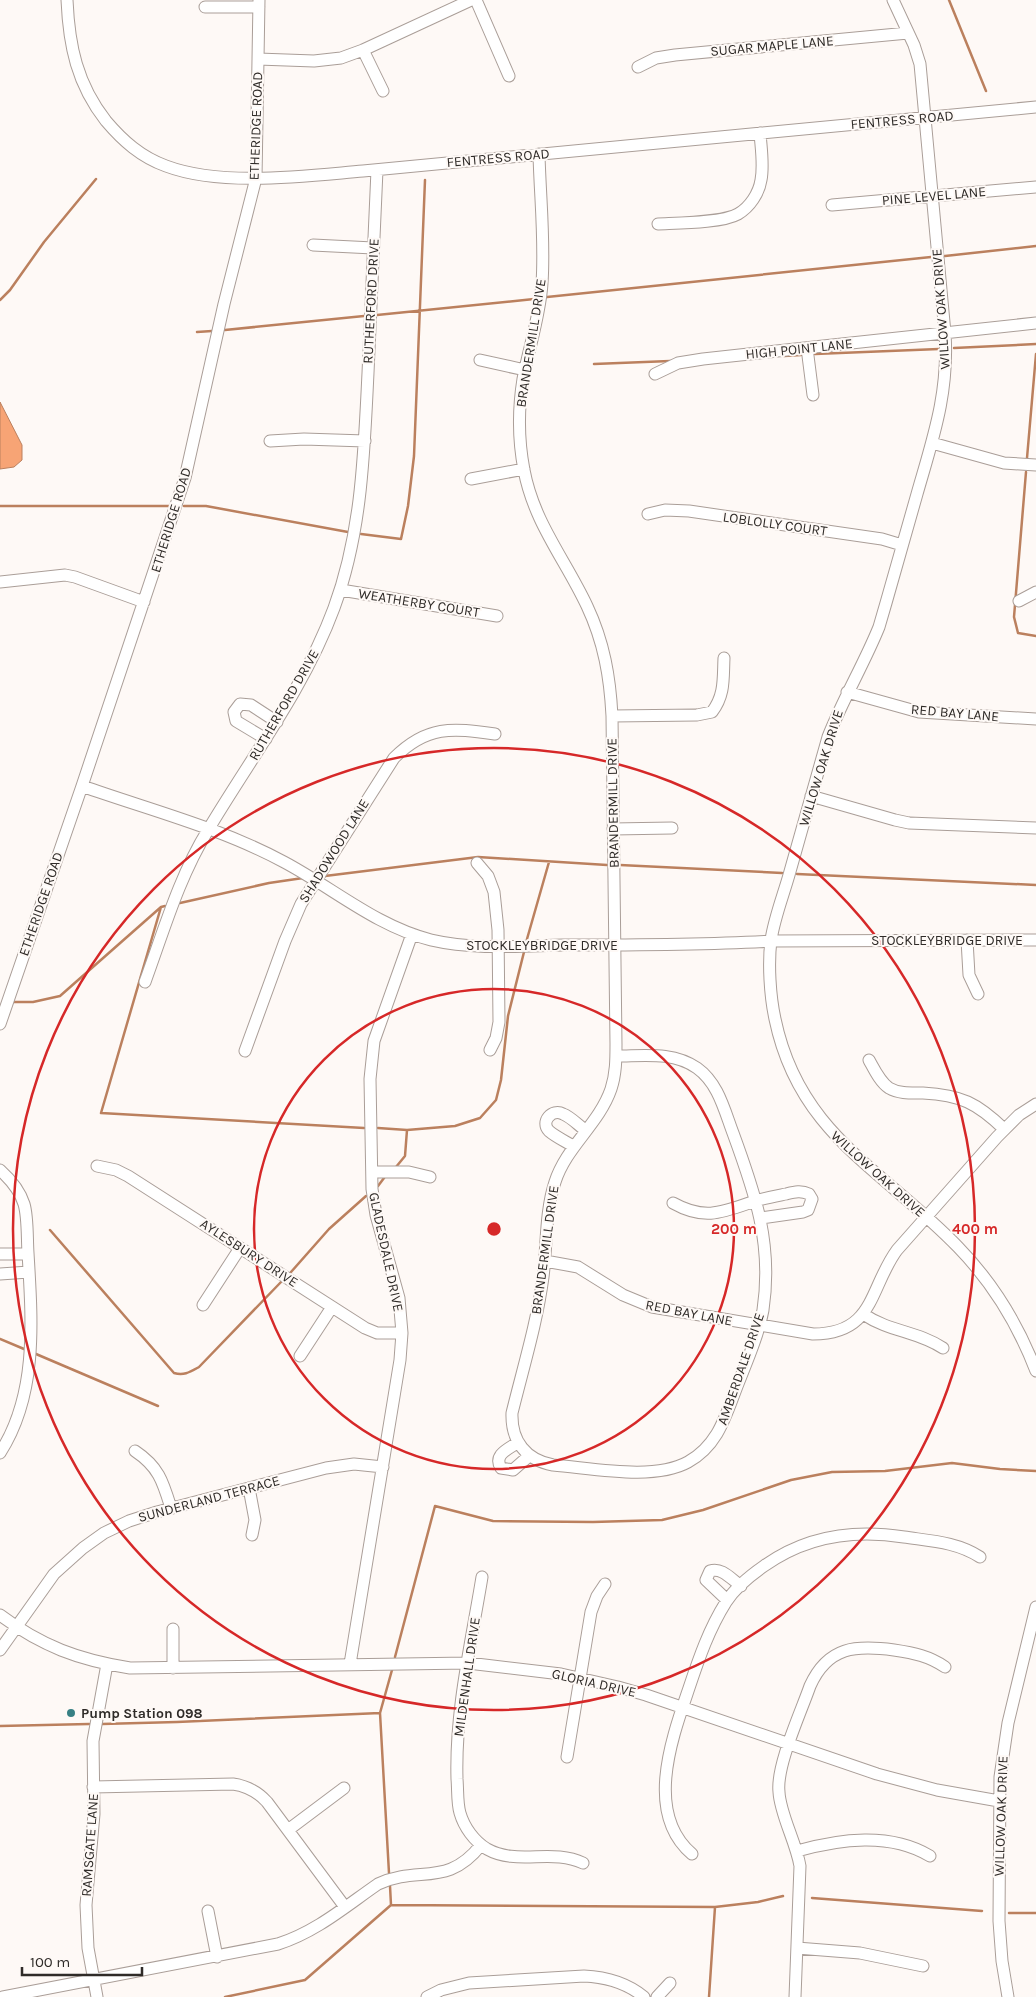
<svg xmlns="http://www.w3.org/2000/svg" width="1036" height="1997" font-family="Karla,sans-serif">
	<rect width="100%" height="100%" fill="#fef9f6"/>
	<path fill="#f7a475" stroke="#bb805e" d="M0,402L22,445V460L14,467L0,469Z"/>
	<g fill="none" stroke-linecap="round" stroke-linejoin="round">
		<path stroke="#bb805e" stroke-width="2.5" d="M949,0L986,91
			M945,256L1036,246
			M547,297L931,257
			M0,300L10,290L44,242L96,179
			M377,315L534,299
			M225,330L364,316
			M197,332L212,331
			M954,348L1036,344
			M815,354L939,349
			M784,356L801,355
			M594,364L670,361
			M1027,458L1036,354
			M1026,472L1014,617L1018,633L1036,636
			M0,506H170
			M184,506H206L348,532
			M361,534L401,539L408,506L414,456L425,180
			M620,865L782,873
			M797,874L1036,885
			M325,876L478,857L607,865
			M180,903L269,883L303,878
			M161,907L101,1113L364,1128
			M527,939L549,862
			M14,1002H33L60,996L161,907L165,906
			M378,1128L407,1130L455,1126L480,1118L496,1100L501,1080L508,1016L524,952
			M396,1167L405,1156L407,1130
			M378,1186L384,1178
			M50,1230L174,1373C184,1376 190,1372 199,1367L281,1282
			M291,1272L329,1229L366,1196
			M0,1339L24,1349
			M36,1354L158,1406
			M395,1657L435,1506L493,1521L593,1522L662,1520L703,1510L791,1480L832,1472L885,1471L952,1463L1000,1469L1036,1471
			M102,1724L177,1722L380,1713
			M0,1726L89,1724
			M389,1873L380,1713L392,1670
			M390,1886L391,1905
			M812,1898L982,1911
			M1009,1913H1036
			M225,1997L305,1980L391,1905L715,1907L758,1902L783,1896
			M709,1997L715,1907"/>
		<g stroke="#aa9e98" stroke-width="13">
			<path id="minor" d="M67,0C69,46 77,84 106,121C123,141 141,157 166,166C222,187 304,176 363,171L1036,107
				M476,0L509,76
				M893,0L914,45L920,64L945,333C949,393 933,438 917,494C904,539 892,583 879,627C864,664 843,699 828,737C815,783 802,829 789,875C783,896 774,919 771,940C768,964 770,996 775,1019C799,1135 884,1170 958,1247C993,1283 1018,1324 1036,1371
				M205,7H259
				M363,50L383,91
				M258,59L314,61L341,58L363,50L471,0
				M638,67L656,58L675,55L908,33
				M539,154C540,197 545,240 542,283C540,316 529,347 523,379C518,410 518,439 524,470C534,523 565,559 587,606C604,642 610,677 612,716L616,1044C616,1059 616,1074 611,1089C599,1124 566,1147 555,1182C545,1212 547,1246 543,1277C537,1323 523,1368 512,1413C511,1441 526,1460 553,1465C592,1468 654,1481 688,1462C717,1446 725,1418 736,1389C746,1363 758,1337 763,1310C773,1244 755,1193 733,1133C724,1109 718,1083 697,1068C673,1051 643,1056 616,1056
				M832,205L1036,187
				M658,224C678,223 722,223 738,214C750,207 759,193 761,180C764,165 761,148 760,133
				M313,245L373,248
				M807,348L813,395
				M480,360L525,370
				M655,374L678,363L703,359L1036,323
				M270,441L304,439L365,441
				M932,443L1004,463L1036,465
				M471,479L524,469
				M648,514L665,510L689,511L882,539L902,545
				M0,582L65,575L75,577L144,602
				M341,590L497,616
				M1019,601L1036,592
				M847,692L919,712L1036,719
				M612,716L697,715L712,712C725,695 723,679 724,658
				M266,739L236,721L234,712L240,704L251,705L277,722
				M82,786C150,810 221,828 284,862C333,888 376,926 431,940C474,950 519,946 563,945C632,945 702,945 771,941L1036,940
				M811,796L895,820L909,823L1036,828
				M613,829L672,828
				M477,863L488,876L494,892L498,930L499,1022L496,1038L490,1050
				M967,940L969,975L978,994
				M145,982C164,930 179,877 208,830C252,756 304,689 334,608C362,532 364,453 368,373C371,305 374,238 377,170
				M0,1024L82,786L185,478L224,304L256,178L259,0
				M245,1051L285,941L301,904L394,758C427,725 452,728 495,734
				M869,1060C874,1069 880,1082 889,1088C899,1094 912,1093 923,1093C961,1095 977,1103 1004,1129
				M573,1146C565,1141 556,1137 549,1131C540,1122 552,1108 563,1114C571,1117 578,1125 585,1130
				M97,1166L116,1170L128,1176L365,1328L377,1333H402
				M0,1170C10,1179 20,1191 24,1204C28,1217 27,1239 28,1253C32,1321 38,1394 0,1453
				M372,1172H409L430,1177
				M673,1203C705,1221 723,1212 755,1201C765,1198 776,1196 786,1194C794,1192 801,1190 809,1194L812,1199L808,1210L803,1212L761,1218
				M0,1254H28
				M545,1261L578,1267L623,1295L652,1307L813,1334C875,1334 869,1288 897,1250L997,1137L1019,1115L1036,1104
				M0,1274L29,1272
				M203,1305L240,1248
				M863,1314C890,1332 917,1331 943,1348
				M300,1356L332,1307
				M517,1443C508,1449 493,1455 501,1468L513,1470L529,1456
				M135,1451C159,1467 163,1482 171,1508
				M249,1488L255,1520L252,1535
				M482,1577C471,1644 455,1711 457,1779C458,1790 457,1803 460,1813C464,1827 474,1841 487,1849C517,1866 552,1848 583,1863
				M727,1600L706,1580L710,1571C722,1567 731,1579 741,1586
				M0,1615C41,1646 79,1660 130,1668L468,1663L561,1674L618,1687L646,1695L877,1774L937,1790L999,1801
				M173,1629V1668
				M0,1650L54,1574L83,1548L104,1533L129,1521L157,1512L326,1468L354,1464L383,1467
				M350,1664L400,1360L402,1333L399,1298L376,1215L372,1189L370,1079L374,1041L412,934
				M567,1757L591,1612L597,1596L605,1584
				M93,1787L233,1784C247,1786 257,1791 267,1802L345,1907
				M288,1830L344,1788
				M797,1851C840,1839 890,1832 930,1856
				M692,1854C644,1813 672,1738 689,1688C699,1658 709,1629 726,1602C735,1588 751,1575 764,1566C806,1536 854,1529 904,1537C931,1541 957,1542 980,1557
				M208,1911L217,1957
				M797,1948L860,1953L923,1966
				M3,1997L278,1944C316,1932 346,1906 378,1884C419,1865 447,1888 481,1845
				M97,1997L88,1948L86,1905L94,1814L93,1741L107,1664
				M427,1997L441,1990L469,1983L584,1976C606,1977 627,1983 644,1997
				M657,1997L670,1983
				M795,1997L800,1866C796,1842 780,1814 779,1792C776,1766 801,1712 810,1686C828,1646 856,1645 894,1650C914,1653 929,1656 945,1667
				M1008,1997L1002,1961L999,1921L1000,1777L1008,1723L1036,1607"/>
		</g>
		<use href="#minor" stroke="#fff" stroke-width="11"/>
	</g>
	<g fill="none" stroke="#d62828" stroke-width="2.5">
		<circle cx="494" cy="1229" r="240"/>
		<circle cx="494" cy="1229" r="481"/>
	</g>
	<circle fill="#378084" stroke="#fef9f6" stroke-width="2" cx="71" cy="1713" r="5"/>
	<g text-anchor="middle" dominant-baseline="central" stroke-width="4" stroke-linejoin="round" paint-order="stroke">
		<g font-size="14" fill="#2f2b28" stroke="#fef9f6">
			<text transform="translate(772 46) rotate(-5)">SUGAR MAPLE LANE</text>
			<text transform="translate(902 120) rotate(-5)">FENTRESS ROAD</text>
			<text transform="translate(256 126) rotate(-88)">ETHERIDGE ROAD</text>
			<text transform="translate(498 158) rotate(-5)">FENTRESS ROAD</text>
			<text transform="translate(934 196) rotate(-5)">PINE LEVEL LANE</text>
			<text transform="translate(371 301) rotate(-87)">RUTHERFORD DRIVE</text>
			<text transform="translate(941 309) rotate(-94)">WILLOW OAK DRIVE</text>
			<text transform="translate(531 343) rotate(-81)">BRANDERMILL DRIVE</text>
			<text transform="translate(799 349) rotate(-6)">HIGH POINT LANE</text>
			<text transform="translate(171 520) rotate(-73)">ETHERIDGE ROAD</text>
			<text transform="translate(775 524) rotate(8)">LOBLOLLY COURT</text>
			<text transform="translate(419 603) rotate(9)">WEATHERBY COURT</text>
			<text transform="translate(284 705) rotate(-60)">RUTHERFORD DRIVE</text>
			<text transform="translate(955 713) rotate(5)">RED BAY LANE</text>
			<text transform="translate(821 768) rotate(-73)">WILLOW OAK DRIVE</text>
			<text transform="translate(613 803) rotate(-91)">BRANDERMILL DRIVE</text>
			<text transform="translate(334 851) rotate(-58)">SHADOWOOD LANE</text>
			<text transform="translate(41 904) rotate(-71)">ETHERIDGE ROAD</text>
			<text x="947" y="940">STOCKLEYBRIDGE DRIVE</text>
			<text x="542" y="945">STOCKLEYBRIDGE DRIVE</text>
			<text transform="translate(878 1174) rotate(42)">WILLOW OAK DRIVE</text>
			<text transform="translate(545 1250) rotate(-82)">BRANDERMILL DRIVE</text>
			<text transform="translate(386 1252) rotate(78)">GLADESDALE DRIVE</text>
			<text transform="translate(249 1253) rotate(33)">AYLESBURY DRIVE</text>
			<text transform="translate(689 1313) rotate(11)">RED BAY LANE</text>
			<text transform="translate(741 1369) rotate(-71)">AMBERDALE DRIVE</text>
			<text transform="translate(209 1499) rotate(-15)">SUNDERLAND TERRACE</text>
			<text transform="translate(467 1677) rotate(-82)">MILDENHALL DRIVE</text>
			<text transform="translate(594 1683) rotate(13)">GLORIA DRIVE</text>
			<text transform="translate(1001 1816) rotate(-88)">WILLOW OAK DRIVE</text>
			<text transform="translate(90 1845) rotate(-86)">RAMSGATE LANE</text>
		</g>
		<g font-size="14" font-weight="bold" fill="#2f2b28" stroke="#fef9f6" text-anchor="start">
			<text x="81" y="1713">Pump Station 098</text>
		</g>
	</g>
	<circle cx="494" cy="1229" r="8" fill="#d62828" stroke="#fef9f6" stroke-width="2.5"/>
	<g font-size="15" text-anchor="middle" font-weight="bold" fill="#d62828" stroke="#fef9f6" stroke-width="4" stroke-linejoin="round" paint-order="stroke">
		<text x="734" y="1234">200 m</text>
		<text x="975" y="1234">400 m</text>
	</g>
	<path d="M22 1967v8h120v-8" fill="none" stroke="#2f2b28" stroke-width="2.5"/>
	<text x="30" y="1967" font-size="15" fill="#2f2b28" stroke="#fef9f6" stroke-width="4" paint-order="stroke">100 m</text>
</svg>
